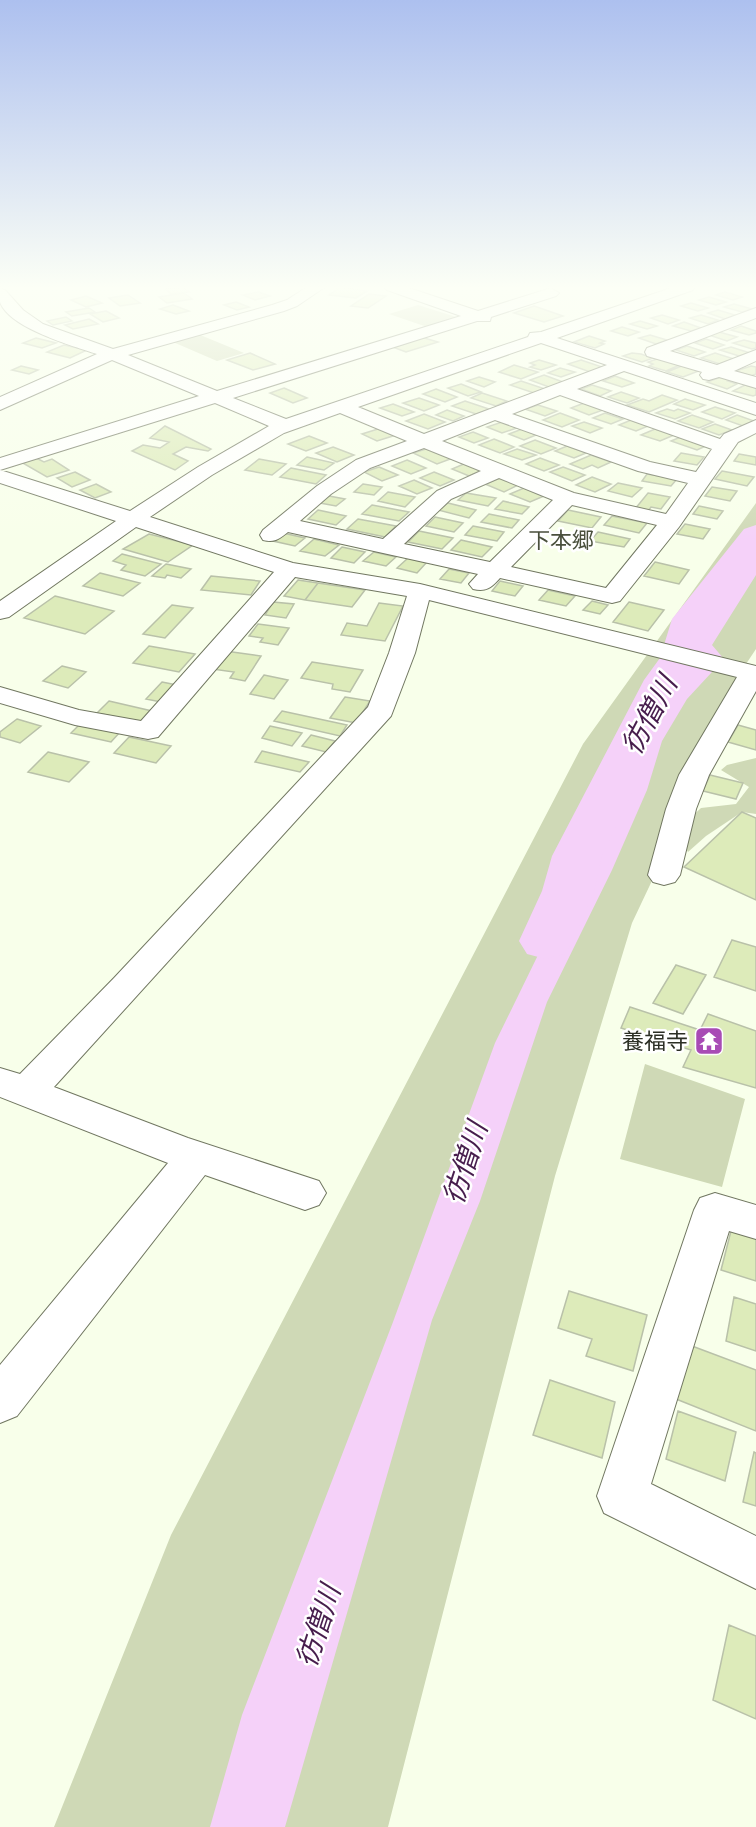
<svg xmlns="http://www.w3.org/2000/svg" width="756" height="1827" font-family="Figtree,'Noto Sans JP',sans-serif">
	<rect width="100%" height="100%" fill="#f8ffea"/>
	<path fill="#cfd9b6" d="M418,305L466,320L436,330L389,314Z
		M193,332L244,353L217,361L166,339Z
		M756,503V649L742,670L675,832L632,923L555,1176L388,1827H54L171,1535L583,744Z
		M756,758V814L742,812L706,836L688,852L684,845L687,821L701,808L736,804L749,787L721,770L727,765Z
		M645,1064L745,1099L722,1187L620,1159Z"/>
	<path fill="#f5d1f9" d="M756,535V575L712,645L724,659L687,699L662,741L647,790L612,870L547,1002L480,1201L432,1320L285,1827H210L242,1715L393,1322L495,1043L559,912L583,844L650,710L682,655L690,626Z"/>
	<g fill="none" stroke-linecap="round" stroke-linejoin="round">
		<path fill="#f5d1f9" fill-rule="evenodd" d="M756,525V560L711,620L700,660L685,681L602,856L594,891L573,941L565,954L546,959L527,954L519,941L542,891L552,856L644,680L660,658L672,619L744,529Z"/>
	</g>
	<path fill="#ddebba" stroke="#b9c1a9" stroke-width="1.5" d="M183,287L189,292L171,294L165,289Z
		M340,287L367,291L356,298L329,295Z
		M258,292L270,296L255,300L243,295Z
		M725,292L742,297L733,300L716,295Z
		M184,293L192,299L167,303L159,297Z
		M369,294L386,296L368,308L351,306Z
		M128,295L140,303L120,306L109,298Z
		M86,296L102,303L86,307L71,300Z
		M709,297L726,302L716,305L699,300Z
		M236,302L249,307L237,310L224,305Z
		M691,303L708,308L698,311L681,306Z
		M734,304L752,309L742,312L724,307Z
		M173,305L189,311L176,314L160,309Z
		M534,306L563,316L544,322L514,313Z
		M89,308L95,312L72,316L66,312Z
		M718,310L735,315L725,319L708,313Z
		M106,311L119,318L103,322L90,314Z
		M662,315L679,320L668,324L651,318Z
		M701,315L718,320L708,324L690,318Z
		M66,317L72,321L53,325L47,321Z
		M89,319L98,324L73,329L65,325Z
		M640,321L657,326L647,329L630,324Z
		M684,322L701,328L691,331L673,326Z
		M741,326L756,331V333L749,335L731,330Z
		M622,327L639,332L628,336L611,331Z
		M719,332L737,337L727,341L709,335Z
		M650,335L667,340L656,344L639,338Z
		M589,336L605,341L600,343L604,344L595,348L574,342Z
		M421,337L438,342L406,352L390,346Z
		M36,338L56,343L42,348L23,343Z
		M706,339L724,345L713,349L695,343Z
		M744,340L756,343V348L752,349L733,343Z
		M64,345L87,350L70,358L47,352Z
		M687,346L705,352L694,356L676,350Z
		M731,347L750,353L739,356L720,350Z
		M250,353L275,364L253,370L227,360Z
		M632,353L641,354L653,358L642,362L623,356Z
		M715,353L734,359L720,364L701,358Z
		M660,358L682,364L666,371L649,366L653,364L648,362Z
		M539,360L556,365L541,370L530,367L535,365L530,363Z
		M581,360L602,367L590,372L568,364Z
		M514,365L538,372L521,379L499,372Z
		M684,365L701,370L683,377L667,372Z
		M21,366L38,370L29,374L12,370Z
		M751,366L756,367V374L751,376L736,371Z
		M560,368L575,372L561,377L548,373Z
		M544,375L563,382L549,387L530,380Z
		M615,376L634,383L622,387L603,381Z
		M479,377L495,382L484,387L467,381Z
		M721,377L731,380L728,381L737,384L727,389L707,382Z
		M521,381L545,389L534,393L510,385Z
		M461,384L481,392L468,396L448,388Z
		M592,385L611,391L600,396L581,389Z
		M745,385L756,388V395L753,396L733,391Z
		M284,388L307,398L293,403L270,393Z
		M436,389L457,397L445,402L423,394Z
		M621,392L639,398L627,403L608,397Z
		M482,393L507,401L496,406L471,398Z
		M662,395L677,400L649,412L627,405L643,399L649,401Z
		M419,398L439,405L424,411L403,403Z
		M685,399L705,405L693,410L674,404Z
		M465,401L489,409L476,414L452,406Z
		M584,403L603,410L589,415L571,408Z
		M393,404L414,412L402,416L380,408Z
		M538,405L557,411L545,416L525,409Z
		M715,407L735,413L722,419L702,412Z
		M667,409L674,411L678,409L690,413L675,419L656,413Z
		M447,410L464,416L453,421L436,415Z
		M560,413L579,420L562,427L543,420Z
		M605,413L623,419L611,424L593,418Z
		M424,414L445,422L428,429L406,421Z
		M692,415L713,422L699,428L678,421Z
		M737,415L754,421L743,426L726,420Z
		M631,420L648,426L636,431L619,425Z
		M502,422L517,428L502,433L487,427Z
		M584,422L602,428L590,433L572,426Z
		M715,424L732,430L719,435L702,429Z
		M165,426L211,449L208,451L186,447L173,454L188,461L175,470L132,451L143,445L160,448L169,442L150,438Z
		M381,428L396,435L377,441L362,434Z
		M522,429L536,435L524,440L509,434Z
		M655,429L674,435L660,441L641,435Z
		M473,432L488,438L474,443L459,437Z
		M309,436L327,443L306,451L288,444Z
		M683,436L708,445L697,450L671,441Z
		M494,439L514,447L500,453L479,445Z
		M535,440L556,448L541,454L520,446Z
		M567,446L586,453L574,458L555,451Z
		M333,447L354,455L337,462L316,453Z
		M429,448L453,458L437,464L413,453Z
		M517,449L536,455L522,460L504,454Z
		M681,453L704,457L697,465L674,461Z
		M739,454L756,457V465L734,461Z
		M591,455L611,462L598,468L592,465L583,469L570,464Z
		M307,457L334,463L324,470L297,465Z
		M36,458L44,462L52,459L69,470L47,477L21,462Z
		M540,458L559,465L544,471L526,464Z
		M259,459L286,464L272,475L245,470Z
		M407,460L426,468L411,474L392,466Z
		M466,463L483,470L469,476L452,469Z
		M379,467L398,475L382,481L364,472Z
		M563,467L585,475L572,481L550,472Z
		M291,468L326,475L316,484L280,477Z
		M722,471L754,477L747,486L715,479Z
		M75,472L90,480L72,487L57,478Z
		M434,472L454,480L440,486L420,478Z
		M647,474L677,479L671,486L642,481Z
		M592,477L611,484L595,492L576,485Z
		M500,478L518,485L504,492L485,484Z
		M414,480L432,488L417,494L399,486Z
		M618,483L642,488L632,497L608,491Z
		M96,484L111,492L95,498L80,490Z
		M363,484L382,487L374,495L354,492Z
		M712,487L737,491L730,501L705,496Z
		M524,488L544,496L530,502L510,494Z
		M388,492L415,497L405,507L378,501Z
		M466,493L496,498L488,506L458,500Z
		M648,493L670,497L661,509L651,507L648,511L635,509Z
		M329,496L345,499L336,506L320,503Z
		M503,501L529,507L522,514L495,509Z
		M448,503L476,510L469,518L438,510Z
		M372,505L409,512L399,521L362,514Z
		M699,506L723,511L717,519L693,514Z
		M318,510L346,516L336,525L308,519Z
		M568,510L601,517L592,528L558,521Z
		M489,514L519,520L512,528L481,522Z
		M612,516L647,523L639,533L604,525Z
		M435,517L463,523L454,532L426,526Z
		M358,519L396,526L385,537L347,529Z
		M685,524L710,529L703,539L677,534Z
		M473,526L504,532L497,541L465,535Z
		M419,531L453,538L442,549L408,542Z
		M598,532L630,539L624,547L590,541Z
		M283,533L305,538L295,546L273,541Z
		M149,534L193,545L168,562L123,549Z
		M314,539L339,545L325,556L300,551Z
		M461,540L492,547L482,557L451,550Z
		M342,547L365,552L354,563L331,558Z
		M374,552L396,557L386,566L363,561Z
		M122,554L161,564L145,576L121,570L126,565L113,561Z
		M408,558L427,562L417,573L397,568Z
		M655,562L689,570L679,584L644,576Z
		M166,564L191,569L181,578L167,575L165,578L152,576Z
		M449,569L469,573L461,583L440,579Z
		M100,573L140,583L123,596L83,586Z
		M211,576L260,581L251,595L201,590Z
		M298,580L318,583L305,600L284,596Z
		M500,581L523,586L515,596L492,591Z
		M318,583L365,590L352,607L305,600Z
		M548,590L575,596L566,606L539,600Z
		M55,596L114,611L85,634L24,618Z
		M592,601L608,605L600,614L583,610Z
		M273,602L294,604L286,618L265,615Z
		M629,602L664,610L648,631L613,622Z
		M379,603L403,606L385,641L341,635L347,623L367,626Z
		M172,605L193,608L165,638L143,634Z
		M258,624L289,628L278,645L260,642L263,638L249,636Z
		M149,646L195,654L179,672L133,663Z
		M225,651L261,656L245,681L230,678L234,672L212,669Z
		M312,662L363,670L350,692L332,689L333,684L301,678Z
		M62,666L86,672L68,688L43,681Z
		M264,675L288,680L274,699L250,694Z
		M162,682L177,685L161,702L146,699Z
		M345,697L370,701L356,723L330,718Z
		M109,701L152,711L141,722L97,713Z
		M282,711L347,725L340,736L274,721Z
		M17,719L41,726L20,743L0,737V732Z
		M81,723L121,731L111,742L71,733Z
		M738,725L756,730V750L728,742Z
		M270,726L302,733L292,746L262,738Z
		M311,735L335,741L326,752L302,746Z
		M129,737L171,746L156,763L114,753Z
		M262,751L309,762L300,772L255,762Z
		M48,752L89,762L69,782L28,772Z
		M710,775L743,783L736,799L703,791Z
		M742,812L756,818V900L684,867Z
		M732,940L756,947V991L714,977Z
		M676,965L706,975L683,1014L653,1003Z
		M630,1007L700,1030L708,1014L756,1031V1088L683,1067L691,1050L621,1028Z
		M732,1227L756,1235V1281L721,1270Z
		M569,1291L647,1315L633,1371L586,1356L592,1339L558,1328Z
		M734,1297L756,1304V1351L726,1341Z
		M692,1346L756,1370V1431L676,1399Z
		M550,1380L615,1402L602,1458L533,1435Z
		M678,1411L736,1432L725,1481L666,1459Z
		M754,1452L756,1453V1506L743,1502Z
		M729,1625L756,1636V1719L713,1700Z"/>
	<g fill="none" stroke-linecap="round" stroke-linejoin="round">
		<g stroke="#717761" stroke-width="2">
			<path id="minor" d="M307,287H325L297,306L284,311L128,355L217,391L461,316L387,290L385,287H406L478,311L551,288L559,293L556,296L491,317L490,321H477L233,398L286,419L528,337L530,333L541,332L674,287H695L693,290L557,338L756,403V415L624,371L577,389L720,439L724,434L756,420V433L738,442L679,527L620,601L612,603L500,578C491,588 486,592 473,589L469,584L478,574L288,532C279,539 275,543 263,540L260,535L263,530L317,486L356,460L407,441L340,413L284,433L212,475L150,517L293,563L420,584L756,666V691L709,775L696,809L680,875L675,882L664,885L653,882L648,875L666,809L679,775L737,677L429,600L415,653L391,716L54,1087L188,1138L319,1181L326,1193L319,1205L305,1210L205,1175L17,1416L0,1423V1365L168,1163L0,1097V1068L20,1074L114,978L368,707L389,653L407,596L295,577L158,737L148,739L75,725L0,703V687L79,710L141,721L274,572L136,527L9,617L0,619V601L116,521L0,483V458L199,396L112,360L0,410V397L97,354C73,346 9,328 0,302C0,299 0,292 0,288L5,290L23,310L43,324L113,349L272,305L287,300ZM541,343L607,365L424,434L358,407ZM560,395L712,449L696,472L650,462L512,414ZM215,403L269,426L198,467L130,511L0,470ZM495,420L638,471L688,483L666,514L574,493L442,441ZM424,448L481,471L437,491L383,539L300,521L331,494L370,468ZM499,478L553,500L490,562L404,544L451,499ZM572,505L657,525L606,588L511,567Z
				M756,308V318L670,351L717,365L756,350V361L734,371L756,377V388L719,377L709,380L703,379L700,375L702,372L647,356L645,352L647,348Z
				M715,1193L756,1205V1239L729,1231L651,1484L756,1536V1589L604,1513L597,1496L694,1210L700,1198Z"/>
		</g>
		<use href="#minor" fill="#fff" fill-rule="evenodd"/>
	</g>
	<linearGradient id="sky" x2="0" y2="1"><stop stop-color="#adc0ef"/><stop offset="0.53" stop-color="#fcfff6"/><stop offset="1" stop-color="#fcfff6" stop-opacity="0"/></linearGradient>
	<rect width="756" height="543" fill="url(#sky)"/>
	<defs>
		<g id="temple-square" transform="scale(1.5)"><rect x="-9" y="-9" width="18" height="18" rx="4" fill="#a84bb5" stroke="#fff"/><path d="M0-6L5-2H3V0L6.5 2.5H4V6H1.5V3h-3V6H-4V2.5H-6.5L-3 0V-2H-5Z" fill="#fff"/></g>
	</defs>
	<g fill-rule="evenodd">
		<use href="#temple-square" x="709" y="1041"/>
	</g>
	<g text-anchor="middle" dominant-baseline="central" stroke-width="5" stroke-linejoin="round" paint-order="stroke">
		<g font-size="22" fill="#4a503c" stroke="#fff">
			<text x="561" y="540">下本郷</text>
		</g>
		<g font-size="22" fill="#2c2f25" stroke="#fff" text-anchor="end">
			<text x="688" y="1041">養福寺</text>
		</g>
		<g font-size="28" font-style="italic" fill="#471d4d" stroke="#fff">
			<text transform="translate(649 715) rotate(-62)">彷僧川</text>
			<text transform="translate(465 1163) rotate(-72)">彷僧川</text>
			<text transform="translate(318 1626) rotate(-72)">彷僧川</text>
		</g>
	</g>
</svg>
